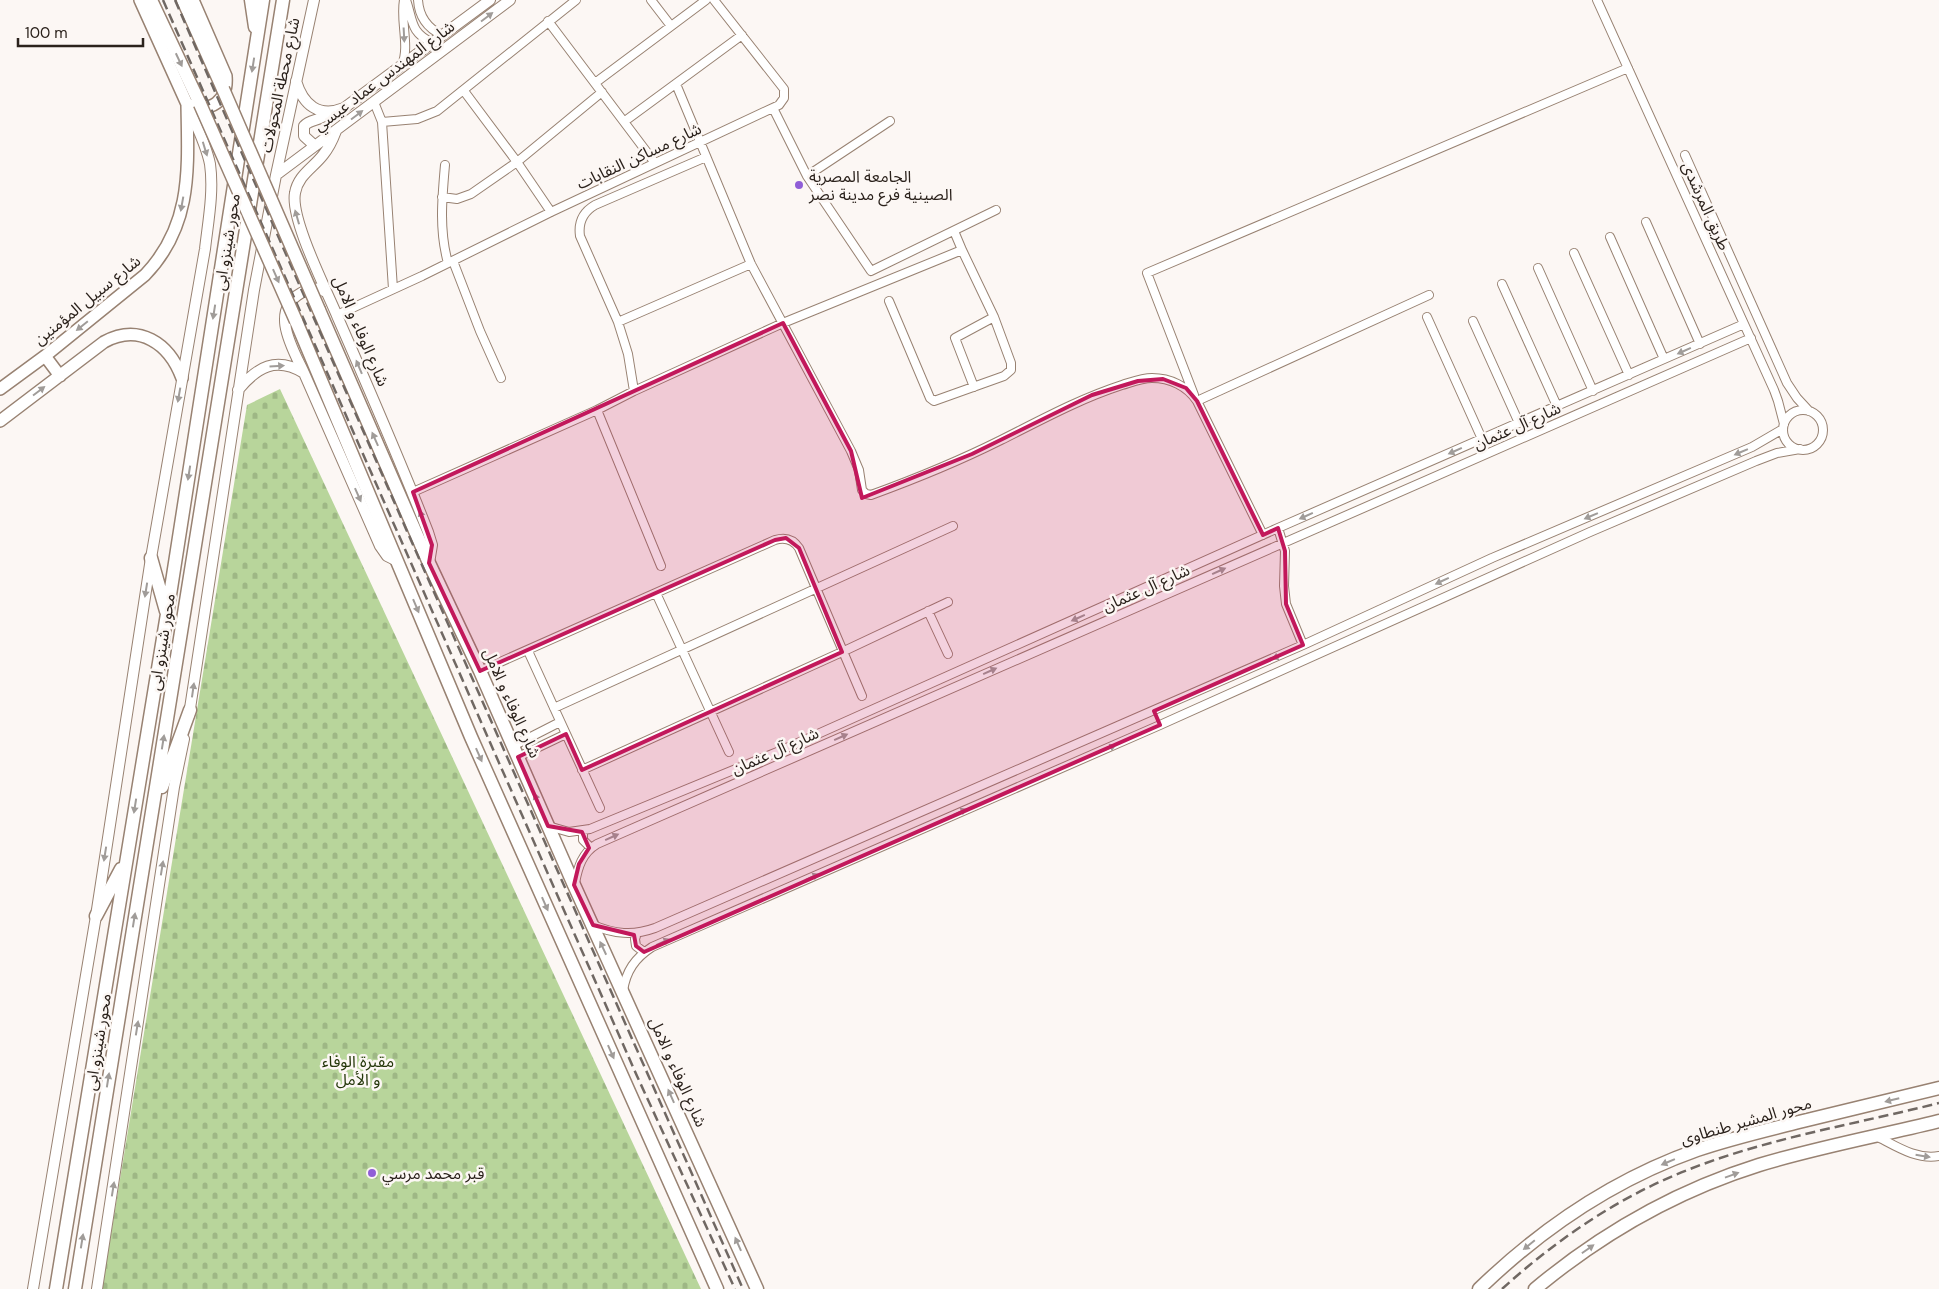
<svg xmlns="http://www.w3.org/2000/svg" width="1939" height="1289" font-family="'DM Sans','Noto Sans Arabic',sans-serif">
	<defs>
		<pattern id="cemetery-stones" width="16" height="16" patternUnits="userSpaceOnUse" patternTransform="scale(1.25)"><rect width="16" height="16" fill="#b8d59b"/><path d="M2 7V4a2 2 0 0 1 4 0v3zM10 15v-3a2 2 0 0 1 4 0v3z" fill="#9eb785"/></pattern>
	</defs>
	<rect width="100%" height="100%" fill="#fcf7f4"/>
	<path fill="url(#cemetery-stones)" d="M280,389L701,1289H102L247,405Z"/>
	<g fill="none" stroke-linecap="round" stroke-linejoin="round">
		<g stroke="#988272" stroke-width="10">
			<path id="minor" d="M406,0C413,20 410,33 433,43
				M418,0C419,16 427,28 442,35
				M651,0L671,26
				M1597,0L1774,390L1778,401L1784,424
				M548,21L655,163
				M402,65C410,46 400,21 404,0
				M595,83L706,0
				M676,84L751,264L851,451L859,470L862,490L866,494L871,495C915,479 959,461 1001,440C1041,420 1079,399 1122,385C1132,382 1142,378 1152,378C1170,378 1187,386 1197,401L1263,535
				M464,91L517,162L551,212
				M374,102L382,122L393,289
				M773,108L807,176L871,271L996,210
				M625,121L742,35
				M382,122L417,119L437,111L576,0
				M1685,155L1787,383L1797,398L1809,411
				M445,165C442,199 439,230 448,263
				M807,176L890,121
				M442,197L457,199L471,194L517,162L602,92
				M1646,222L1700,344
				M954,231L962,250
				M1610,237L1664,359
				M1574,253L1629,375
				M453,261L480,331L501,378
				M1538,268L1593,391
				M1502,284L1557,406
				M337,315L422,276L551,212L779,105L784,98V89L714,0
				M1427,317L1482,439
				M1473,321L1519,423
				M618,322L751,264
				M974,387L955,338L994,317
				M634,391L628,354L618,322L580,236C578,222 583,212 595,205L706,157
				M1194,395L1147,273L1628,68
				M1197,401L1429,295
				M597,410L661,566
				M1783 430a20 20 0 1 1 40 0a20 20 0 1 1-40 0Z
				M413,492L597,410L634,391L783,323L962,250L994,317L1011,363V370L1004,376L934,401L930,398L889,301
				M1278,528L1285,551L1284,586L1286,604L1303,645
				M656,593L729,752
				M928,611L948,654
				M528,651L600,808
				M480,671L775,540C785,537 793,539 799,548L862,696
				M554,708L953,526
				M513,746L560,722
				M518,757L566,734
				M582,770L842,652L948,602
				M548,826L569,832L590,829L782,750L1278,528L1744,324
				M583,831V840L591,848
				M575,883C578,867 582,853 597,844L1751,338
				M593,925C614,934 633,936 655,928L1303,645L1492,558L1752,447L1783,429
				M637,933L635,939L636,946L644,952
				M623,991C626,971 635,958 652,947L1160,725L1590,532L1756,461L1777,453L1800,449
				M1876,1136C1896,1146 1916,1160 1939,1156"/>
		</g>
		<g stroke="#988272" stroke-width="12">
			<path id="tertiary" d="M296,81C303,105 319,118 344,108L490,0
				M336,131C333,139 329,148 323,155C313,168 298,175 295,193C290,219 327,291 338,318C369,389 400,460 428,532L432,545L429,563
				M315,146L304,136V126C311,118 321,122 328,112
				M276,175L510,0
				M304,373C293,349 269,311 301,293C309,288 318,287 326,292
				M238,390C257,367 276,356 304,373L380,546L387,556L397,561
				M189,715L254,290L276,175L314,0
				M33,1289L96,916L151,558L205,249C208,222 214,192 210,164C206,144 196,125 188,107
				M97,1289L174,787L184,739"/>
		</g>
		<g stroke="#988272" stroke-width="14">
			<path id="secondary" d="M140,0L187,104C211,114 228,101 226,76L193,0
				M45,356L60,376
				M0,389L45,356L145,275C193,225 188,168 187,104
				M0,421L104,342C139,323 169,343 182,378"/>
		</g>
		<g stroke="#988272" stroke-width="15">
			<path id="primary" d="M151,0L200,104
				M183,0L223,89
				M251,0L255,27
				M319,310L429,563L480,671L574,885L757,1289
				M296,321L471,737L717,1289
				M151,558L166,611
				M162,787L190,710
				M96,916L121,869
				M56,1289L167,614L263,0
				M75,1289L283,0"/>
		</g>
		<g stroke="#988272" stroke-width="15">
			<path id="trunk" d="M1479,1289C1541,1229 1615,1179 1697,1150C1732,1138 1767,1130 1803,1121C1848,1110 1894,1099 1939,1088
				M1535,1289C1601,1234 1676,1191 1759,1165C1818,1147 1879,1136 1939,1121"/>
		</g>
		<use href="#minor" stroke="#fff" stroke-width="8"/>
		<use href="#tertiary" stroke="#fff" stroke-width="10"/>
		<use href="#secondary" stroke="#fff" stroke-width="11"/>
		<use href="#primary" stroke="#fff" stroke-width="12"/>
		<use href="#trunk" stroke="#fff" stroke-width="12"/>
		<path stroke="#706863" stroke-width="2.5" stroke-dasharray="10 5" stroke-linecap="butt" d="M163,0L637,1076L735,1289
			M175,0L406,529L743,1289
			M1502,1289C1557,1239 1620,1196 1690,1169C1769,1138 1856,1124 1939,1103"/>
		<g stroke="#988272" stroke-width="15" stroke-linecap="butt">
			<path id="primary-bridge" d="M223,89L319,310
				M200,104L296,321"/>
		</g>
		<use href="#primary-bridge" stroke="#fff" stroke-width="12"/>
	</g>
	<defs><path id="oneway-solid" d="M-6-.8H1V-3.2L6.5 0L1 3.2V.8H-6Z" transform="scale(1.25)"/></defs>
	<g fill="#a09c99">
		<use href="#oneway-solid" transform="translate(487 17) rotate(-37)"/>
		<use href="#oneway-solid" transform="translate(404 35) rotate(87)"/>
		<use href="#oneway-solid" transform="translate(179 60) rotate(65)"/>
		<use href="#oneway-solid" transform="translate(253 65) rotate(99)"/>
		<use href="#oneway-solid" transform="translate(357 115) rotate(-37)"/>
		<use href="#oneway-solid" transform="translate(205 149) rotate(73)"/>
		<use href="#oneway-solid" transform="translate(182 204) rotate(100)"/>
		<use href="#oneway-solid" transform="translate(297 217) rotate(-106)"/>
		<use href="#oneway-solid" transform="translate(276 276) rotate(66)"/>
		<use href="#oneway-solid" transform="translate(214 312) rotate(99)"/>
		<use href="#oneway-solid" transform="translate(82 326) rotate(141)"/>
		<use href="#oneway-solid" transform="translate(1684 351) rotate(156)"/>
		<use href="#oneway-solid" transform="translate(277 366) rotate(-4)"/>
		<use href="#oneway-solid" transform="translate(359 367) rotate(-113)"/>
		<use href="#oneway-solid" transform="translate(39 391) rotate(-37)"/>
		<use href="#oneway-solid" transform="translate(179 395) rotate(100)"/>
		<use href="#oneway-solid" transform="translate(375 439) rotate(-114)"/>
		<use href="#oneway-solid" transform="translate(1455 451) rotate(156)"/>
		<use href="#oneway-solid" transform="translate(1741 452) rotate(157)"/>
		<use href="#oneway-solid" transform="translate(189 473) rotate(99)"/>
		<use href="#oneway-solid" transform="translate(358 495) rotate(66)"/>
		<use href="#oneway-solid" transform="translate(1306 516) rotate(156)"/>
		<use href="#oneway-solid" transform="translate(1591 516) rotate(157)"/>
		<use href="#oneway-solid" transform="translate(422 517) rotate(-111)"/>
		<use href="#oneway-solid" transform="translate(1219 571) rotate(-24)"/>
		<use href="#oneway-solid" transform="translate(1442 581) rotate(155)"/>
		<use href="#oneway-solid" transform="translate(146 590) rotate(99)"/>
		<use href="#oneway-solid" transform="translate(416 606) rotate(67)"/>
		<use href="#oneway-solid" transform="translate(1078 618) rotate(156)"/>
		<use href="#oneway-solid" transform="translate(1279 656) rotate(156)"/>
		<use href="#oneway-solid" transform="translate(990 671) rotate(-24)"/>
		<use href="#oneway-solid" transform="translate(193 690) rotate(-82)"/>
		<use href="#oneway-solid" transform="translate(841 737) rotate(-24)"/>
		<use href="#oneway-solid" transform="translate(163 742) rotate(-81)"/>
		<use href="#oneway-solid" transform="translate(1109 748) rotate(-24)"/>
		<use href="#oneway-solid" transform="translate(479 755) rotate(66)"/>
		<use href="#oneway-solid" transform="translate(537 800) rotate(-114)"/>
		<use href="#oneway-solid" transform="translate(135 806) rotate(99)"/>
		<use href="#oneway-solid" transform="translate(960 812) rotate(-24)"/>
		<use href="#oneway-solid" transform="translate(612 837) rotate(-24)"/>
		<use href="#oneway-solid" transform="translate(105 854) rotate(99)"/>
		<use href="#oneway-solid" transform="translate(162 868) rotate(-81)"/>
		<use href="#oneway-solid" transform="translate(812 877) rotate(-24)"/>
		<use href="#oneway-solid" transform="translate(545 904) rotate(66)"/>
		<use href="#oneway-solid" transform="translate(134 920) rotate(-81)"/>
		<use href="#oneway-solid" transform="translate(663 942) rotate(-24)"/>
		<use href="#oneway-solid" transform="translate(603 948) rotate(-115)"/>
		<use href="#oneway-solid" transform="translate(137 1028) rotate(-81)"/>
		<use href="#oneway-solid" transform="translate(611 1052) rotate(66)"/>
		<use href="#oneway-solid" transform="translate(108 1080) rotate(-81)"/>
		<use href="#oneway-solid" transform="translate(671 1096) rotate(-114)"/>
		<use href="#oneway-solid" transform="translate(1892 1100) rotate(166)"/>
		<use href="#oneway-solid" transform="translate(1923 1156) rotate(9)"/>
		<use href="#oneway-solid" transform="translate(1668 1162) rotate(157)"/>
		<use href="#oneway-solid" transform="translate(1732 1175) rotate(-20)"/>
		<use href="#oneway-solid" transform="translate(113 1189) rotate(-81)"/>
		<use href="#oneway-solid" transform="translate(82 1241) rotate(-81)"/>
		<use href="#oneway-solid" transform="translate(738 1244) rotate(-114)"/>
		<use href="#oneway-solid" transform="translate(1529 1245) rotate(141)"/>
		<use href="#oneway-solid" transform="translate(1588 1249) rotate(-35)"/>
	</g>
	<path fill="#c2185b" fill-opacity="0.2" stroke="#c2185b" stroke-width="4" stroke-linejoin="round" d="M783,323L851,451L862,498L972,454L1092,395L1138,381L1163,379L1186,388L1197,401L1263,535L1278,528L1285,551L1286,604L1303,645L1154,711L1160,725L644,952L636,946L634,935L593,925L574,885L579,864L589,848L582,832L548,826L518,757L566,734L582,770L842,652L799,548L786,538L775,540L480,671L429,563L432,545L413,492Z"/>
	<g fill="#905ed7" stroke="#fcf7f4" stroke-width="2">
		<circle cx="799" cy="185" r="5"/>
		<circle cx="372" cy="1173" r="5"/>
	</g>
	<g text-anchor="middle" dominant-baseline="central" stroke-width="5" stroke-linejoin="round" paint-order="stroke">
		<g font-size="16" fill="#2b221c" stroke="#fcf7f4">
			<text transform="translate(384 76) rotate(-37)">شارع المهندس عماد عيسي</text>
			<text transform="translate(280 85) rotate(-78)">شارع محطة المحولات</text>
			<text transform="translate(639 156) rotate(-25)">شارع مساكن النقابات</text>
			<text transform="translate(1706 206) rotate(66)">طريق المرشدى</text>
			<text transform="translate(227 242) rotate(-81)">محور شينزو ابى</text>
			<text transform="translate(87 300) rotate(-39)">شارع سبيل المؤمنين</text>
			<text transform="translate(361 331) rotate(67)">شارع الوفاء و الامل</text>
			<text transform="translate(1517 426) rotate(-24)">شارع آل عثمان</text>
			<text transform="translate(1146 588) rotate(-24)">شارع آل عثمان</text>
			<text transform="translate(162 642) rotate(-81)">محور شينزو ابى</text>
			<text transform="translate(512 703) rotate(66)">شارع الوفاء و الامل</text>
			<text transform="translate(775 751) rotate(-24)">شارع آل عثمان</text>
			<text transform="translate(98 1042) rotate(-81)">محور شينزو ابى</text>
			<text transform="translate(678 1072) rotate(66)">شارع الوفاء و الامل</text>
			<text transform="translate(1746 1121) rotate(-16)">محور المشير طنطاوى</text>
		</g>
		<g font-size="16" fill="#2b221c" stroke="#fcf7f4" text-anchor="start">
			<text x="809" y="176">الجامعة المصرية<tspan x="809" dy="18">الصينية فرع مدينة نصر</tspan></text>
			<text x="382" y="1173">قبر محمد مرسي</text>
		</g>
		<g font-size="16" fill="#24370a" stroke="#fcf7f4">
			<text x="358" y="1061">مقبرة الوفاء<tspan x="358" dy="18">و الأمل</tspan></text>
		</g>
	</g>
	<path d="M18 38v8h125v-8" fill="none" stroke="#2b221c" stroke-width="2.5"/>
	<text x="25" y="38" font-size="15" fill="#2b221c" stroke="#fcf7f4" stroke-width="4" paint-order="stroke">100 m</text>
</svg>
